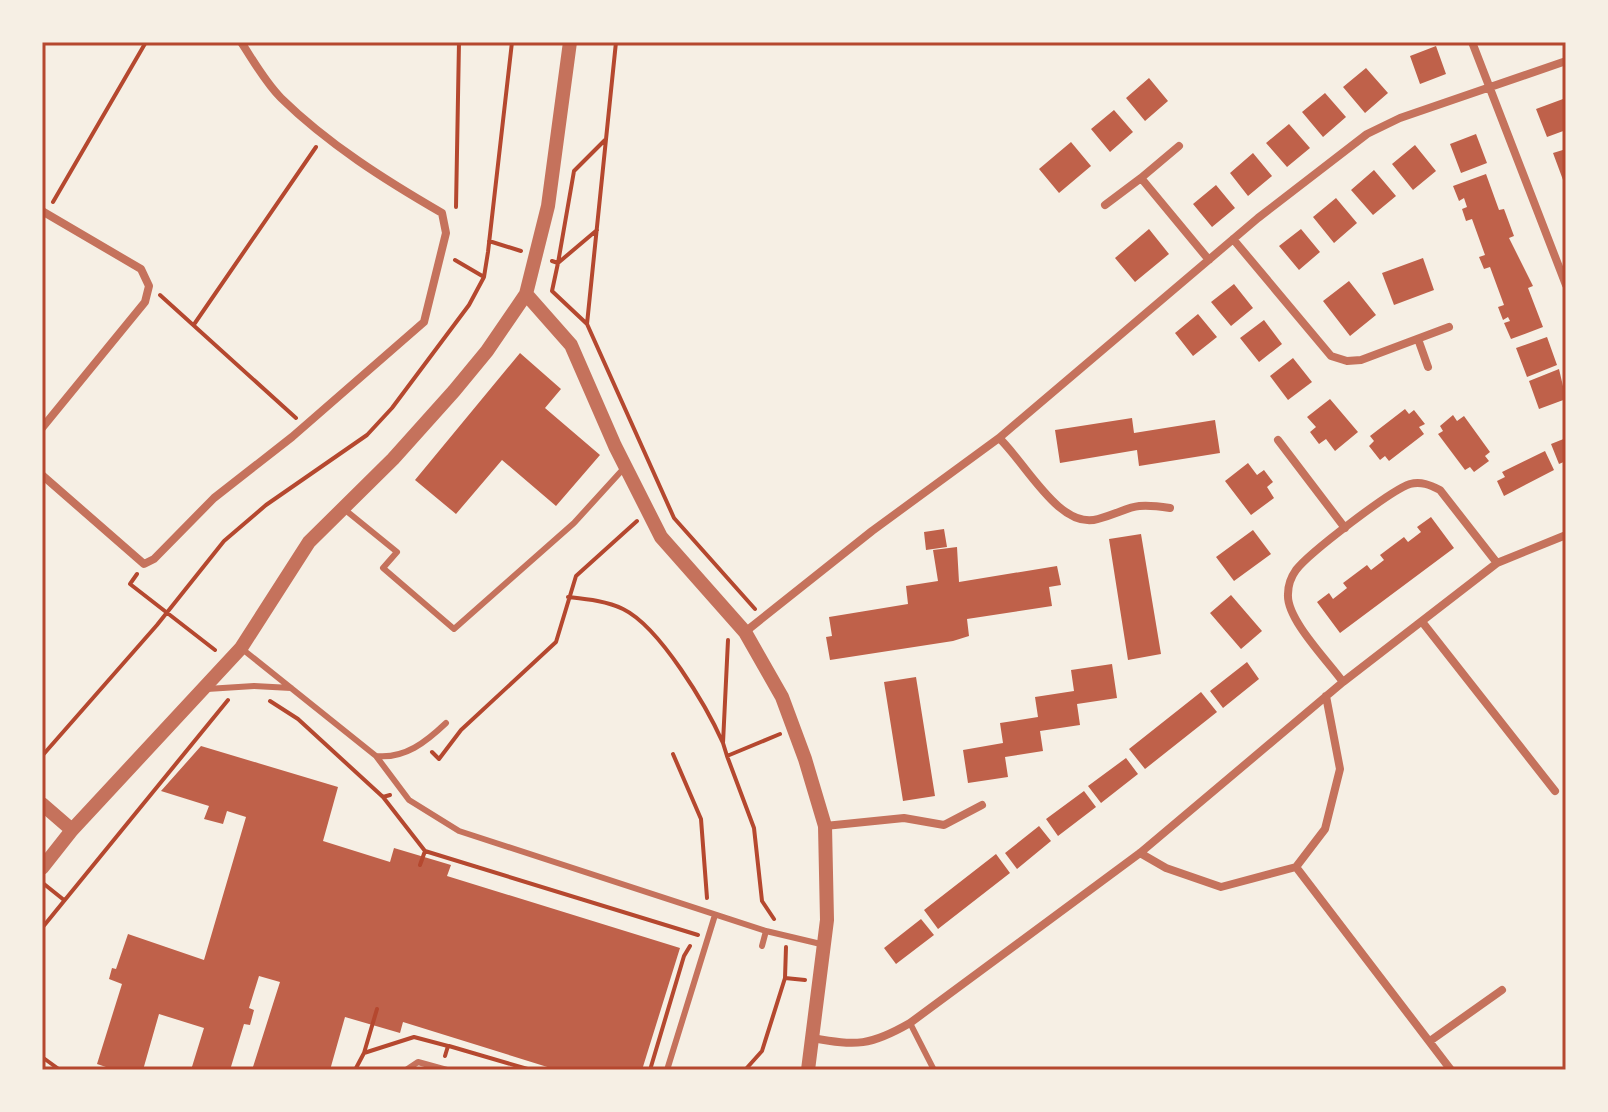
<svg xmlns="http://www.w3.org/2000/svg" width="1608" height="1112" font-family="'Asap Condensed',sans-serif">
	<rect width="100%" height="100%" fill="#f6efe4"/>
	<path fill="#bf614a" d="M1436,46L1446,74L1420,84L1410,56Z
		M1366,68L1388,93L1365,113L1343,87Z
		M1149,78L1168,101L1145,121L1126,98Z
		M1325,93L1346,117L1323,137L1302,112Z
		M1563,99L1566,130L1547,137L1536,109Z
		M1114,110L1133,132L1110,152L1091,129Z
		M1289,124L1310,148L1287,167L1266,143Z
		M1476,134L1487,163L1461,173L1450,144Z
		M1071,142L1091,166L1059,193L1039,169Z
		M1415,145L1436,171L1413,190L1392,164Z
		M1566,149V188L1553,153Z
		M1253,153L1272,176L1248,196L1230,173Z
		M1374,170L1396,196L1373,215L1351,190Z
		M1486,174L1499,210L1504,209L1514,236L1509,238L1533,286L1528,288L1543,327L1511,339L1504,323L1510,321L1508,317L1503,320L1498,307L1504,305L1490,267L1484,269L1479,257L1485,255L1472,219L1466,221L1462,209L1467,207L1464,198L1459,201L1453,186Z
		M1216,185L1235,208L1212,227L1193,204Z
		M1336,198L1357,223L1334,243L1313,217Z
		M1149,229L1169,254L1135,282L1115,258Z
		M1301,229L1320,252L1299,270L1279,246Z
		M1423,258L1434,290L1394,305L1382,273Z
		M1349,281L1376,315L1350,336L1323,301Z
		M1234,284L1253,308L1231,326L1211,302Z
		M1198,314L1217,337L1193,356L1175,333Z
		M1264,320L1282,344L1259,362L1240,338Z
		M1547,337L1557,365L1527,377L1516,348Z
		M520,353L561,389L545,408L600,455L556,506L502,460L456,514L415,480Z
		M1293,358L1312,382L1288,400L1270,376Z
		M1559,369L1566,399L1539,409L1529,381Z
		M1330,399L1358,432L1335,451L1326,439L1319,444L1310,432L1316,427L1307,417Z
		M1405,409L1409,414L1414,410L1425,424L1419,427L1424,434L1389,461L1385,456L1380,460L1369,446L1374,441L1370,436Z
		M1453,415L1457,421L1464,416L1490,452L1485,456L1489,461L1474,472L1470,467L1465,470L1438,434L1443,431L1440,426Z
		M1132,418L1134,433L1215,420L1220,453L1139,466L1137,450L1060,463L1055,430Z
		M1566,438V461L1559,464L1551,444Z
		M1545,451L1554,470L1504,496L1497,481L1505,477L1502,472Z
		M1248,463L1257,475L1264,470L1273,482L1267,487L1274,498L1251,515L1225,481Z
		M1431,517L1454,548L1340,633L1317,602L1329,593L1333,599L1347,588L1343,583L1367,565L1371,570L1384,560L1380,555L1404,537L1408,542L1421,532L1417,527Z
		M944,529L947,547L926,550L924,532Z
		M1253,530L1271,554L1234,581L1216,557Z
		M1141,534L1161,654L1128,660L1109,539Z
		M957,547L959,582L1057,566L1061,585L1049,587L1052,606L967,619L969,636L953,641L830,660L826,637L832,636L829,617L908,604L906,586L938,581L933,550Z
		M1231,595L1262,631L1241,649L1210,613Z
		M1247,662L1259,679L1223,708L1210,691Z
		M1112,664L1117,698L1077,704L1080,725L1040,731L1043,751L1005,757L1008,777L968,783L963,750L1003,743L1000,723L1038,717L1035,697L1074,691L1071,670Z
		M916,677L935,796L903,801L884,682Z
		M1201,692L1217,712L1145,769L1129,749Z
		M201,746L338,787L323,841L390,862L394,848L451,865L447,876L680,948L642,1070H557L403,1022L400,1033L345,1017L330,1070H252L280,982L259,976L249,1008L254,1010L250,1025L244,1024L230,1070H191L204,1028L159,1014L143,1070H115L97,1064L122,984L109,979L112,968L116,969L128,934L204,960L246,817L227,811L223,824L204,819L209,806L161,791Z
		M1126,758L1138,774L1101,803L1088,786Z
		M1084,791L1096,807L1058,836L1046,819Z
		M1039,826L1051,841L1017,869L1005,853Z
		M996,854L1010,873L938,929L924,910Z
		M921,919L934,935L896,964L884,948Z"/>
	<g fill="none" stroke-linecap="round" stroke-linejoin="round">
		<path stroke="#b5482f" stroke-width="4" d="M616,42L587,324L674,518L755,609
			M53,202L146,42
			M456,207L459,42
			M489,241L521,251
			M455,260L484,277
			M552,261L558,263L574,171L605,140
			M160,295L296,418
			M195,323L316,147
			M587,324L552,291L558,263L597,230
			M137,574L130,584L215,650
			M568,597C586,599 607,601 623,609C660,627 707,707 723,743
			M728,640L723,743L727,756L780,734
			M270,701L298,719L383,797L390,795
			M432,752L439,759L461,730L556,642L576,576L637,521
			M673,754L701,819L707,898
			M42,756L157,625L224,541L266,505L367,435L392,408L469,305L484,277L488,252L512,42
			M727,756L754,828L762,901L774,919
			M383,797L425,851L420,865
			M425,851L698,935
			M44,884L64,900
			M42,928L228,700
			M786,947L785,978L805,980
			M449,1046L531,1070
			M364,1053L377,1009
			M42,1057L60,1070
			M355,1070L364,1053L414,1037L448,1046L445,1056
			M650,1070L684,956L690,946
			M745,1070L762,1051L785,978"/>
		<path stroke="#c5725c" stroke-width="6" d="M344,509L397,552L383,568L454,629L574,523L625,467
			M241,648L376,756C405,759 426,742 446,723
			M207,689L254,686L291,688
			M376,756L409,800L459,831L766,931L825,945
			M762,946L766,931
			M910,1023L934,1070
			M406,1070L418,1062L447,1070
			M667,1070L715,915"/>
		<path stroke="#c5725c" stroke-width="8" d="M1472,42L1566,285
			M1179,146L1141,178L1209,260
			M1105,205L1141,178
			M42,211L141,269L149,286L145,302L42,428
			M1233,239L1331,356L1347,361L1361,360L1449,327
			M1418,339L1428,367
			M999,438L1258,218L1367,134L1400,118L1566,61
			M1278,440L1345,528
			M42,475L144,564L154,559L214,498L292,437L424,322L446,233L442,213C385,180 328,144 281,98C265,82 253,60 241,42
			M1423,623L1555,791
			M745,632L872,531L999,438C1025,462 1060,531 1098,519C1133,509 1129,502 1170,508
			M1343,682C1328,661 1286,619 1288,594C1288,586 1291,577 1296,570C1309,553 1391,490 1410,484C1421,481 1430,485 1440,490L1497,563
			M825,826L904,818L944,825L982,805
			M1140,853L1166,868L1221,887L1296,867L1325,829L1340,769L1326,696
			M1296,867L1451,1070
			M812,1038C857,1046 870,1046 910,1023L1140,853L1343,682L1497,563L1566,535
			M1430,1041L1502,990"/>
		<path stroke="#c5725c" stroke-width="14" d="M526,294L571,345L615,446L661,537L745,632L782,697L805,759L825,826L827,920L808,1070
			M42,804L72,830
			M42,868L72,830L241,648L309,542L393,459L454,391L487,351L526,294L548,206L570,42"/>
	</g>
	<rect width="1608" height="1112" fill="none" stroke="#f6efe4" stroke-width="88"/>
	<rect x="44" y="44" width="1520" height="1024" fill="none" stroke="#b5482f" stroke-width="3"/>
</svg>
